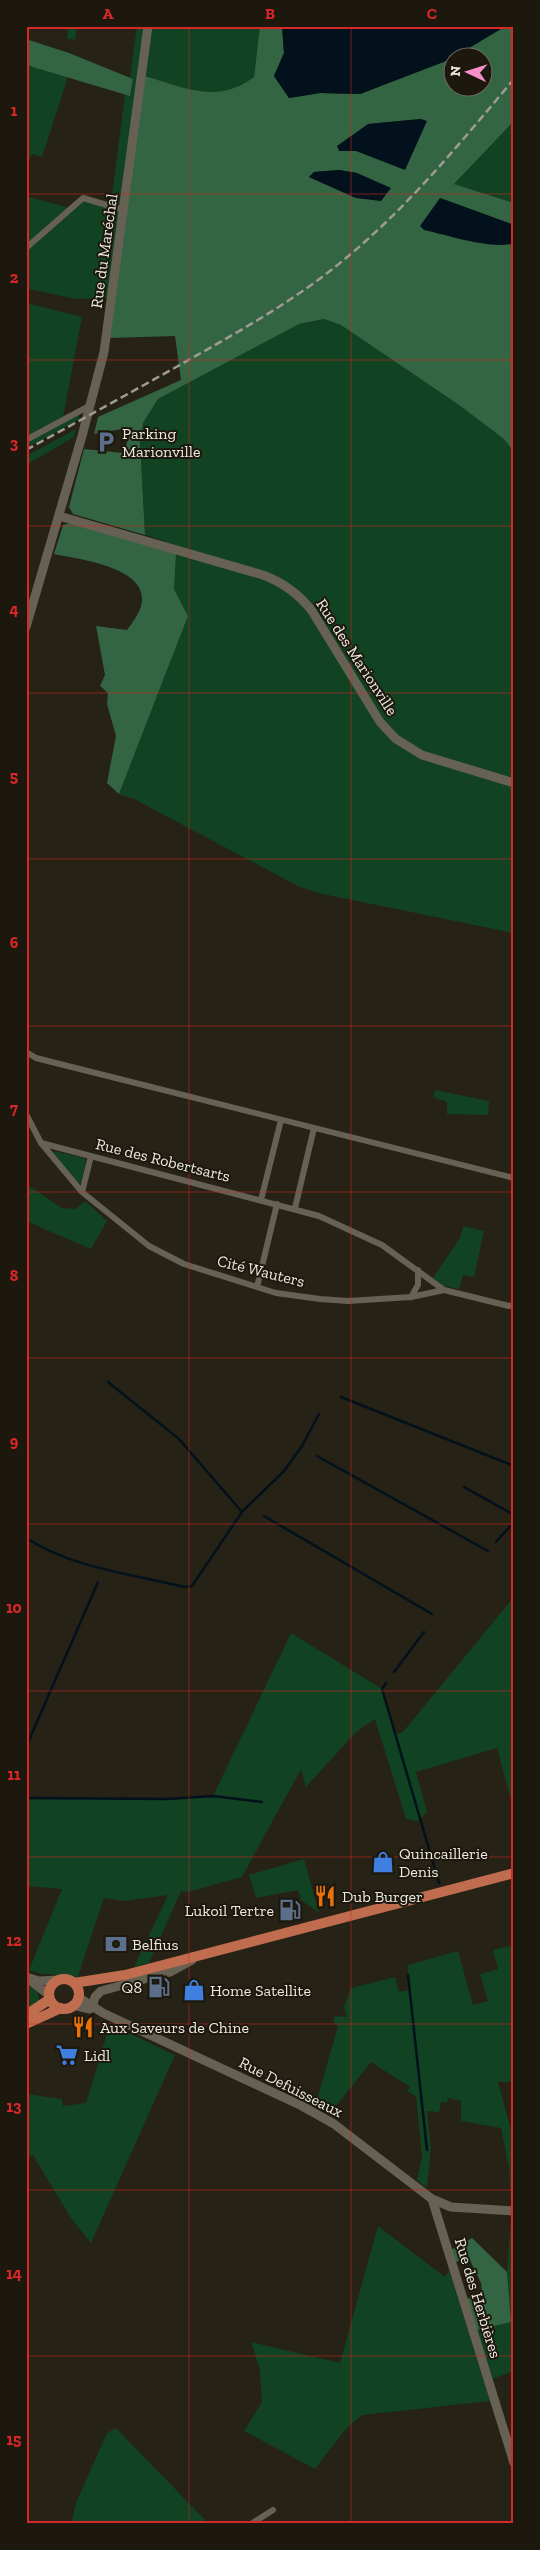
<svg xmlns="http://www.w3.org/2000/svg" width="540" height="2550" font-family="'Zilla Slab',serif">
	<rect width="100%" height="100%" fill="#272216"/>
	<path fill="#114222" d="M68,26H77L75,40L67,38Z
		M137,26H144L122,204H111L125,94L130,95L133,79L130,78Z
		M151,26H260L254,77C216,105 185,87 144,76Z
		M29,66L68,77L42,157L32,154L26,166V74Z
		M514,121V203L454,184Z
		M26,196L70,208L26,246Z
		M84,200L120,212L109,298L76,299L28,289L26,295V251Z
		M26,303L82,317L63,417L26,438Z
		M324,319L341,325L459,405L504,439L514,452V933L318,893L298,886L134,799L119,794L188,616L174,589L176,554L167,551V542L145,535L140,442L143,423L158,399L299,324Z
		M80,413L78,420L26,448V443Z
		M76,429L74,437L26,465V456Z
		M435,1090L489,1101L488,1115L447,1114V1102L433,1097Z
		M54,1151L84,1158L86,1161L81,1183H78L53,1154Z
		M26,1184L62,1208L76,1209L85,1201L107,1221L91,1249L26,1221Z
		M463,1226L484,1231L474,1277L463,1275L459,1289L444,1286L433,1278L460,1238Z
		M514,1597V1811L497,1748L416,1772L427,1812L418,1821L406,1819L375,1719L356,1732L306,1787L301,1769L242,1877L187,1892L181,1891L149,1963L134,1967L168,1895L124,1901L104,1898L77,1979C61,1972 45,1977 29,1970L62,1889L26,1886V1798L168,1799L213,1796L291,1633L382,1689L395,1734L403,1732Z
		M304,1859L319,1913L301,1900L298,1890L256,1898L249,1875Z
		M514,1945V2082H498L514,2141V2204H511L509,2167L501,2128L461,2121V2101L448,2098L447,2103L441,2102L439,2112L427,2111L431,2148L427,2188L417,2180L422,2157L416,2097L407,2091L410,2087L371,2062L331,2112L316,2103L338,2026L333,2022L335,2016L347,2017L344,2007L351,1988L395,1977L399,1992L408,1990V1965L458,1951L473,2005L488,2001L480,1974L498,1969L493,1950Z
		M26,1984L37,1990L39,2000L26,2012Z
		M110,2024L175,2055L91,2243L71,2218L33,2155L26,2157V2094L62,2099L63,2106L86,2103Z
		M511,2218H514V2371L492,2379L477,2330L511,2322L507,2272Z
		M378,2226L445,2277L449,2270L490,2401L362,2415L345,2430L315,2469L244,2431L262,2402L260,2370L251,2342L340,2363Z
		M116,2428L209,2524H71L76,2503L107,2433Z"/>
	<path fill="#336542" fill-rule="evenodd" d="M260,26H282L284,53L274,76L289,98L320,93L360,94L452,58V88H482V58L454,57L503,27L514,26V121L454,184L514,203V225L440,198L510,245L514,242V452L504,439L459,405L341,325L324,319L299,324L158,399L143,423L140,442L145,535L73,514L69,507L84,449L123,453L133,427L94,434L98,417L181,380L175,336L109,338L144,76C185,87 216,105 254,77ZM421,119L405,169L356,150L368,124ZM339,170L357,173L356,198L309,177L314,172Z
		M26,39L69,53L133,79L130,96L26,65Z
		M70,523L176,554L174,589L188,616L119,794L107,783L116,736L107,704L108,693L100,686L105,675L96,626L127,630C132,623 139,614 141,606C152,567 77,559 54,554L63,525Z
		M472,2238L507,2272L511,2322L477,2330L467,2299L482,2292L481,2283L469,2258L456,2262L451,2250Z"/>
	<path fill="#02111b" d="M282,26H506L449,60L360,94L320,93L289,98L274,76L284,53Z
		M421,119L427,121L405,170L356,151H339L337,146L368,124Z
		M339,170L357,173L391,188L381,201L356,198L309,177L314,172Z
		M440,198L514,225V242C499,252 443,234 424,230L420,226Z"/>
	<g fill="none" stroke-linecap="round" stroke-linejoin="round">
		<path stroke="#02111b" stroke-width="2.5" d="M108,1382L179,1439L242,1512
			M341,1397L514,1466
			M317,1456L488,1551
			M464,1487L514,1515
			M264,1516L432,1614
			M26,1538C72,1568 132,1574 184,1587L192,1586L242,1512L284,1471L302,1446L319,1414
			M496,1542L514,1522
			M394,1672L424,1632
			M386,1683L382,1689L439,1883
			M26,1747L98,1582
			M26,1798L168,1799L213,1796L262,1802
			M408,1975L427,2150"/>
		<path stroke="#676154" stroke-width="6" d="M26,248L83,198L124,210
			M26,440L91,405
			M26,1052L36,1058L514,1178
			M26,1114L41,1143L82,1192L149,1246L184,1264L276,1293L320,1299L348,1301L411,1297L444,1290L509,1306L514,1305
			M41,1143L319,1216L382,1245L444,1290
			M82,1192L91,1156
			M261,1200L281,1120
			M295,1208L314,1128
			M257,1287L277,1204
			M411,1297L418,1285V1270
			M251,2524L273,2510"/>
		<path stroke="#676154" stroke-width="9" d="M59,516L263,575C284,583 299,594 312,611L380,722L396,739L422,755L514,783
			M26,627L82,436L104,352L148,26
			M78,1997L103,2013L302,2106L334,2124L432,2199L451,2207L514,2211
			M73,2005L90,2009
			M95,2008L93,2004L95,1997L101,1991L170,1972L192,1960
			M432,2199L514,2463"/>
		<path stroke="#676154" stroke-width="9" d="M26,1977L39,1981L58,1980
			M31,1981L49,1995"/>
		<path stroke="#c06c4f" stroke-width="10" d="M49 1994a15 15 0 1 1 30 0a15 15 0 1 1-30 0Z
			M74,1983L125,1975L514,1873
			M26,2015L50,1999
			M26,2024L61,2008"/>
		<path stroke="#a09b92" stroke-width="2.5" stroke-dasharray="8 4" stroke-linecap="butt" d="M26,450C77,422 128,394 178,366C236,333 295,301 346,258C410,205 461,142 514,79"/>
	</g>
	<path fill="none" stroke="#d62828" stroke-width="1" stroke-opacity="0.55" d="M189,26V2524M351,26V2524M26,194H514M26,360H514M26,526H514M26,693H514M26,859H514M26,1026H514M26,1192H514M26,1358H514M26,1524H514M26,1691H514M26,1857H514M26,2024H514M26,2190H514M26,2356H514"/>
	<defs>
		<g id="parking-bare" transform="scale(1.725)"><path d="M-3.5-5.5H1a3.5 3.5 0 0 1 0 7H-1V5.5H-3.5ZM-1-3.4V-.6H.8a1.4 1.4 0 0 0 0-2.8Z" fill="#5c6f8a" stroke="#1d180d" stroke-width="2.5" paint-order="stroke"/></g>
		<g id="shop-bare" transform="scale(1.725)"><path d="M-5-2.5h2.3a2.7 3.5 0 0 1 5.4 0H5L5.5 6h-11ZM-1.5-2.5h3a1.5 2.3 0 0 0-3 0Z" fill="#3f7fe0" stroke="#1d180d" stroke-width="2.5" paint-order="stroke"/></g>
		<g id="restaurant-bare" transform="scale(1.725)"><path d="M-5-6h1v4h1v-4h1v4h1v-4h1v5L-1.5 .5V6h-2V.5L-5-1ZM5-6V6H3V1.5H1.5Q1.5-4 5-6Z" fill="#e8710a" stroke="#1d180d" stroke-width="2.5" paint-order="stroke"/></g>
		<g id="fuel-bare" transform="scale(1.725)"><path d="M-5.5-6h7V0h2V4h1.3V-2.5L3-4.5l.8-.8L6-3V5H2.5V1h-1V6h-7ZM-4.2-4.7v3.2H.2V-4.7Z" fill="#5c6f8a" stroke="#1d180d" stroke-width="2.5" paint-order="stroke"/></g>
		<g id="bank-bare" transform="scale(1.725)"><path d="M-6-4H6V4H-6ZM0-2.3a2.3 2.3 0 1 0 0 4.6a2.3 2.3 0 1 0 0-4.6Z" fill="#5c6f8a" stroke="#1d180d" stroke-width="2.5" paint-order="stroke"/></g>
		<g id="supermarket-bare" transform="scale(1.725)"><path d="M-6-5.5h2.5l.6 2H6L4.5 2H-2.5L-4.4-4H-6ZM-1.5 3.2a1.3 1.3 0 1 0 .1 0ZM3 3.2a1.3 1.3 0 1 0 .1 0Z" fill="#3f7fe0" stroke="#1d180d" stroke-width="2.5" paint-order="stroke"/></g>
	</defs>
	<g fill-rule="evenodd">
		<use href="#parking-bare" x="106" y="442"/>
		<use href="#shop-bare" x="383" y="1862"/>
		<use href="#restaurant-bare" x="325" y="1896"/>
		<use href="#fuel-bare" x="290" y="1910"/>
		<use href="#bank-bare" x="116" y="1944"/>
		<use href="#fuel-bare" x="159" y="1987"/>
		<use href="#shop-bare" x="194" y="1990"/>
		<use href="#restaurant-bare" x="83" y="2027"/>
		<use href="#supermarket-bare" x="67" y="2055"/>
	</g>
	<g text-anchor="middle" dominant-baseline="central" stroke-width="4" stroke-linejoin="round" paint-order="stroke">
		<g font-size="16" fill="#ede9e2" stroke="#1d180d">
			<text transform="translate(104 251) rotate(-82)">Rue du Maréchal</text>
			<text transform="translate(357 657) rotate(57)">Rue des Marionville</text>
			<text transform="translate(163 1160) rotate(14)">Rue des Robertsarts</text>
			<text transform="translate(261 1271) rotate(14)">Cité Wauters</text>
			<text transform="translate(291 2087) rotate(27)">Rue Defuisseaux</text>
			<text transform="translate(478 2298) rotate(73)">Rue des Herbières</text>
		</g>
		<g font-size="16" fill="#ede9e2" stroke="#1d180d" text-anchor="start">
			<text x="122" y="433">Parking<tspan x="122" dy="18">Marionville</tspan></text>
			<text x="399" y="1853">Quincaillerie<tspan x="399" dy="18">Denis</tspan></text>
			<text x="342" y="1896">Dub Burger</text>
			<text x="274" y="1910" text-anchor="end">Lukoil Tertre</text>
			<text x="132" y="1944">Belfius</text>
			<text x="142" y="1987" text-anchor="end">Q8</text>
			<text x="210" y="1990">Home Satellite</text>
			<text x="100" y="2027">Aux Saveurs de Chine</text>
			<text x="84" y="2055">Lidl</text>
		</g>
	</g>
	<rect width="540" height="2550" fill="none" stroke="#1d180d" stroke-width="55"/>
	<g transform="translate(468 72) rotate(274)"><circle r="24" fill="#1d180d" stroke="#706c62"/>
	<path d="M0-4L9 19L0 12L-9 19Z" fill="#f990ca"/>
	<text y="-8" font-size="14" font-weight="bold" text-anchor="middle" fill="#ede9e2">N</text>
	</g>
	<rect x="28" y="28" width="484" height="2494" fill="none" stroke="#d62828" stroke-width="2"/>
	<g font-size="16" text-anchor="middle" font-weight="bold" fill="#d62828">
		<text x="108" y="19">A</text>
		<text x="270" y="19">B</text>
		<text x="432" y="19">C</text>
		<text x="14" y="116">1</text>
		<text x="14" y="283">2</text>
		<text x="14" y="449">3</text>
		<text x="14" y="615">4</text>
		<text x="14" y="782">5</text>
		<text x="14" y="948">6</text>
		<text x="14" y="1114">7</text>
		<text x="14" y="1281">8</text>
		<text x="14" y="1447">9</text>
		<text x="14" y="1613">10</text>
		<text x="14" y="1780">11</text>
		<text x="14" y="1946">12</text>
		<text x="14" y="2112">13</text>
		<text x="14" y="2279">14</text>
		<text x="14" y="2445">15</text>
	</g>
</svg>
